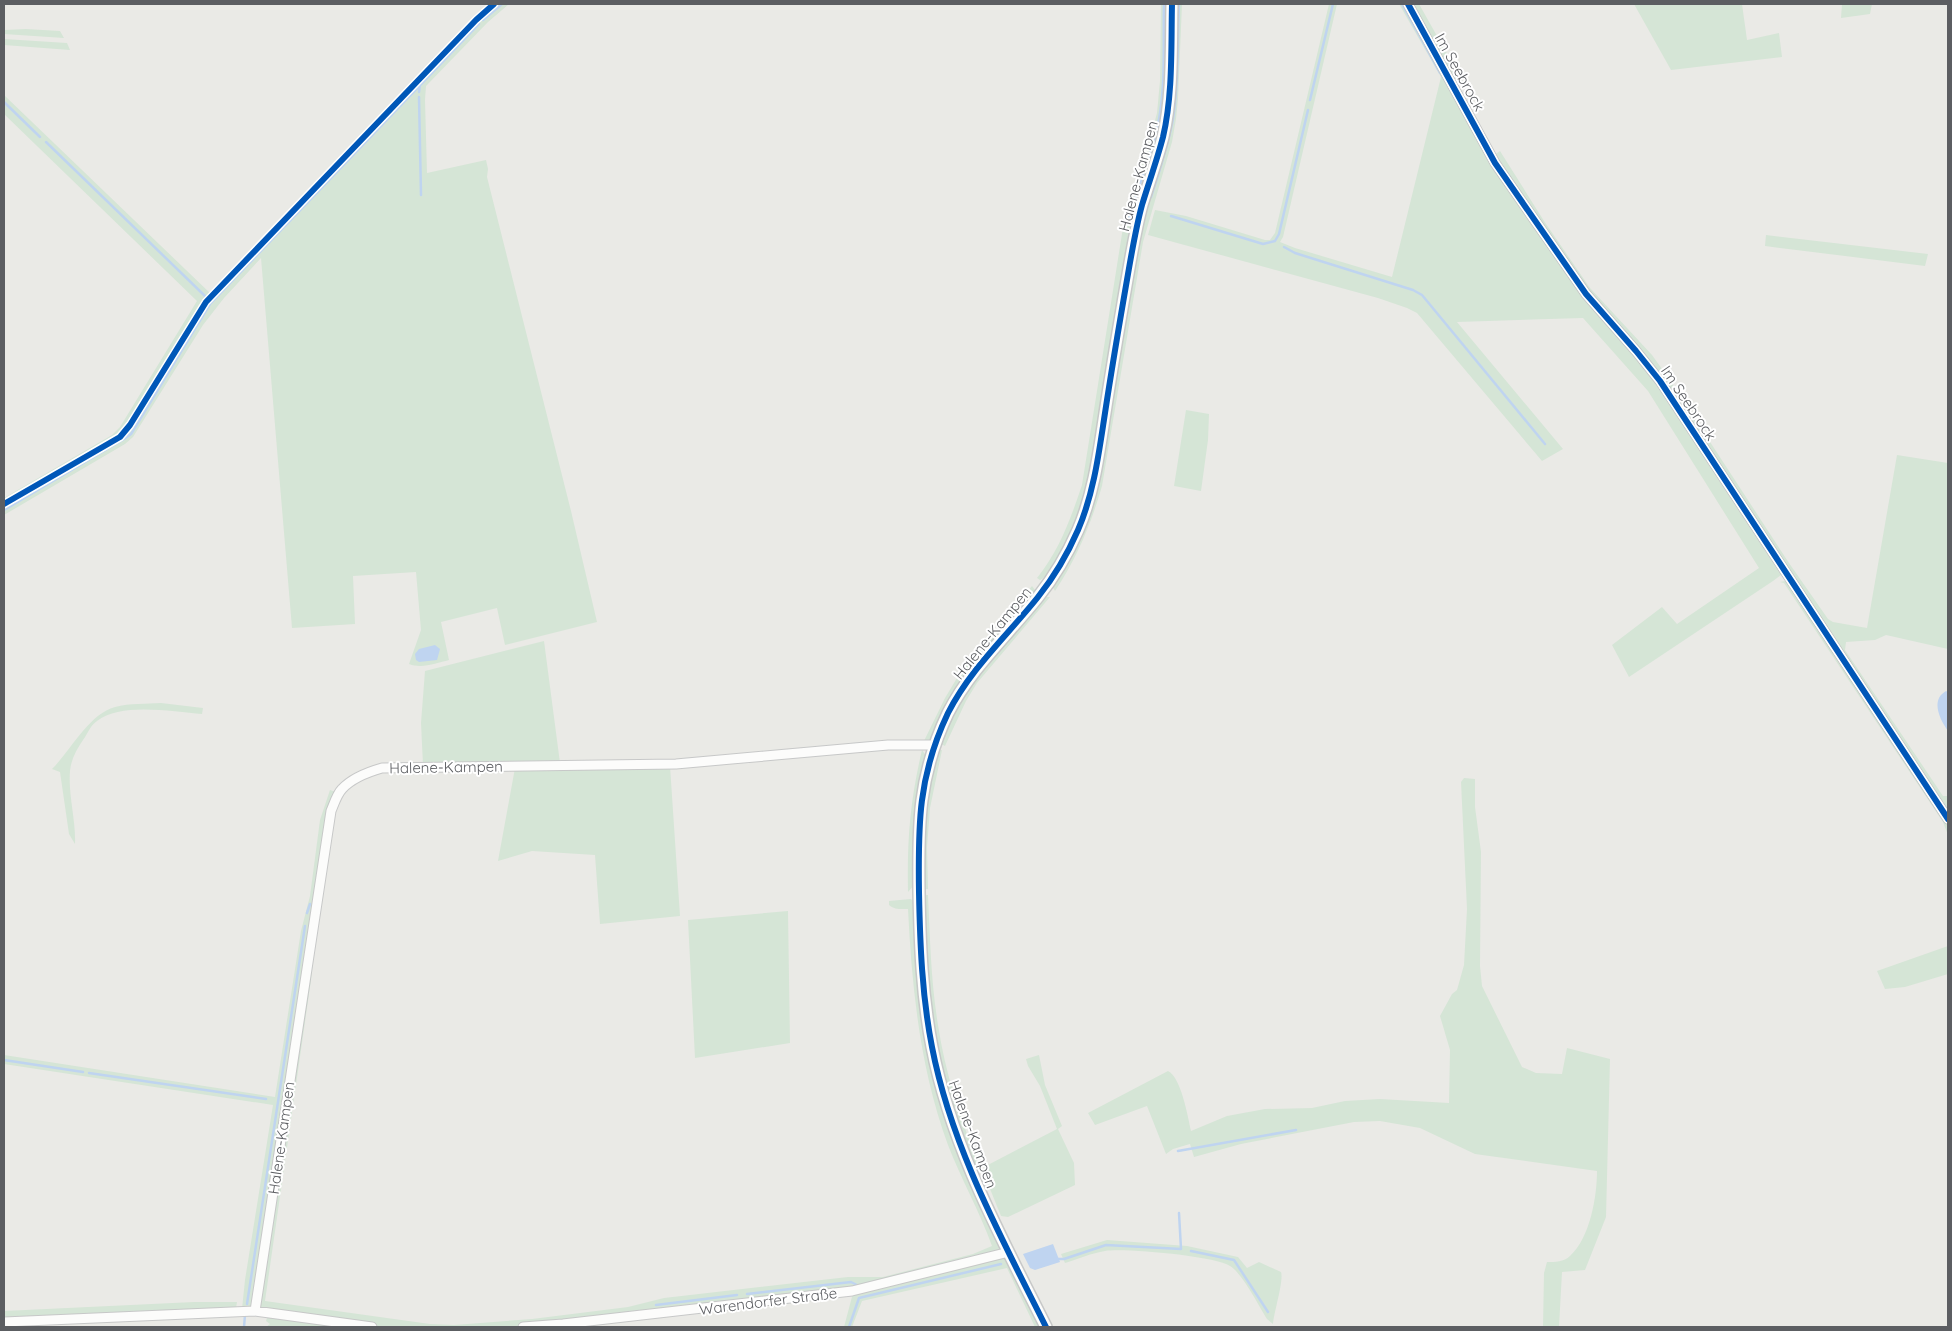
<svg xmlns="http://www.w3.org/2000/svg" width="1952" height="1331" font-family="Quicksand,sans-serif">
	<rect width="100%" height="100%" fill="#eaeae6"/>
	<path fill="#d5e5d6" d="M497,4H509L488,22L426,86L425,100L427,173L486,160L488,169L487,177L571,511L597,622L505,645L497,608L441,622L449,660C437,663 422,669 409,664L421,630L416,572L353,576L355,624L292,628L261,258L224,298L203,325L133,437L125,444L4,515V506L121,438L131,426L206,303L477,21Z
		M1161,4H1168L1164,107L1094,457C1090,471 1088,485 1084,499C1079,515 1055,576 1040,580L1037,578C1059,551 1071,518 1082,485L1125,215L1147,151L1157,113L1160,81Z
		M1176,4H1182L1178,99L1176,119L1172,142L1143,242L1102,486C1091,524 1077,558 1055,591L1052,586L1075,544L1132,267L1156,174Z
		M1329,4H1337L1283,237L1280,242L1295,248L1392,277L1441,77L1399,4H1404L1493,164L1659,384L1782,572L1781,575L1773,581L1629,677L1612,645L1662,607L1677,624L1759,568L1648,391L1583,318L1457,322L1563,449L1542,461L1417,313L1407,308L1378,298L1148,235L1155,210L1186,216L1265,240H1270L1275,233Z
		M1411,4H1419L1463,82L1457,85Z
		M1634,4H1742L1747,40L1779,33L1782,57L1671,70Z
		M1842,4H1872L1870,14L1841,18Z
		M26,29L60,31L64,38L4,34V30Z
		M4,39L67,43L70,50L4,45Z
		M4,95L211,294L203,303L129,424L120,436L4,503V498L112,435L120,427L197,301L4,114Z
		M1500,151L1544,221L1590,288L1652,355L1667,376L1789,563L1828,619L1833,622L1867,628L1897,455L1948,463V649L1886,635L1875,640L1846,642L1845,650L1943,796H1948V814L1662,380L1587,292L1494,155Z
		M1766,235L1928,254L1925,266L1765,246Z
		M1186,410L1209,414L1208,440L1201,491L1174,486Z
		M1785,581L1788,582L1941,811L1948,824V835L1943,822L1784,583L1780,582Z
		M1032,586L1035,590L1034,596L934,738L929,741L923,743L945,698L960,673Z
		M1044,597H1050L977,683L966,701L945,746L941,744V738L971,681Z
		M544,641L560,763L423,765L421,723L425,671Z
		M161,703L203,708L202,714C173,712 121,702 97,721C90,726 88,733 83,740C77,749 71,759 70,771C68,795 76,820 75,844L69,834L60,772L52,769C71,750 89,714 115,707C130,703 146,704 161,703Z
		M922,750L927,757L914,885L908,892C907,839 910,801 922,750Z
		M942,750L930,808L927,847L928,889H924V806L937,751Z
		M670,766L680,916L600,924L595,855L532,851L498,861L515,768Z
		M1464,778L1475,779V807L1481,852L1480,966L1482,986L1522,1067L1536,1073L1562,1074L1567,1048L1610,1059L1606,1217L1585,1270L1562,1272L1559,1327H1543L1544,1273L1547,1262C1555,1262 1564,1262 1570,1256C1590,1238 1597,1197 1597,1171L1475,1154L1420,1128L1380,1121L1354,1122L1241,1144L1194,1157L1190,1144L1173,1149L1166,1154L1147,1106L1095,1125L1088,1113L1168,1071C1181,1077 1188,1117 1191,1131L1227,1116L1265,1109L1312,1108L1345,1101L1380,1099L1449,1103L1450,1050L1440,1016L1452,994L1457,990L1464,965L1467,909L1461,782Z
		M330,790L336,792L252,1306L242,1309L245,1280L273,1105L4,1064V1055L275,1097L301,931L310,896L320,820Z
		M926,895H928C930,939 931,982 938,1025C945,1072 960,1118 978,1162L975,1164L947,1092L931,1019L922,898Z
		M911,899L915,904L925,1025L1000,1246L999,1250L876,1284L535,1325L501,1327H385L260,1308L315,937L311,980L265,1301L430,1324L454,1325L532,1319L628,1307L664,1298L848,1277H883L973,1254L992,1246C980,1212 961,1179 948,1145C920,1069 912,989 908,909C901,909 895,910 889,905V901Z
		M788,911L790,1043L695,1058L688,920Z
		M1948,946V974L1905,987L1885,989L1877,971Z
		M1039,1055L1045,1085L1062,1126L1058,1129L1074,1163L1075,1185L1008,1217L1001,1216L988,1184L984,1167L1057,1129L1040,1086L1028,1066L1026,1059Z
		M1107,1240L1187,1246L1238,1257L1247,1268L1259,1262L1281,1272C1284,1280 1274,1312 1273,1324L1267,1319C1259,1306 1242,1273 1230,1266C1214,1256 1125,1248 1105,1251C1092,1253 1078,1259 1065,1263L1061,1254Z
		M1002,1258H1006L1041,1327H1035L1007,1268L862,1301L852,1327H844L853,1293Z
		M194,1302H237L236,1308L4,1319V1311Z
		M269,1316L351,1327H266L270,1324L266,1321L267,1318Z"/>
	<path fill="#bfd4f0" d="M435,645L440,649L437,660L419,662L416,660L415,654L419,649Z
		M1946,691L1948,692V731C1940,720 1930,700 1946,691Z
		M1053,1244L1060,1262L1035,1270L1030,1268L1023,1254Z"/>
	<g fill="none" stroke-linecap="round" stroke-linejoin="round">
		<path stroke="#bfd4f0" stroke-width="2.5" d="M1402,4L1440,73
			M483,20L502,4
			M419,92L420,84
			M419,97L421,195
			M1310,100L1333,4
			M4,102L40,137
			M46,142L205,296
			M1151,197C1159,172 1168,146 1173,119C1179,82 1177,42 1179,4
			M1171,216L1263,244L1275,241L1279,234L1308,110
			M1129,219C1138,186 1152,154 1159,119C1166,82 1163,42 1164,4
			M1284,247L1295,253L1413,290L1422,295L1545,444
			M4,510L124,439L131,434L210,304L479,24
			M307,913L310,904
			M4,1060L83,1072
			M89,1073L266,1099
			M1178,1151L1296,1130
			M1191,1251L1234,1260L1268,1312
			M1056,1259H1064L1106,1245L1181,1249L1179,1213
			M747,1294L851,1282L857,1285
			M247,1304L305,926
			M656,1305L737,1295
			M244,1327L245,1315
			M849,1327L859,1298L1001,1264"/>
		<g stroke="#c7c8c8" stroke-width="11">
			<path id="minor" d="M1408,4L1495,163L1586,294L1636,351L1660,381L1948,819
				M255,1311L331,811C334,804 337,794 342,789C352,778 368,772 382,768L676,764L888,745H935
				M4,1322L255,1311L372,1327
				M523,1327L563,1324L852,1291L1009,1252"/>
		</g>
		<g stroke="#c7c8c8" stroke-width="14">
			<path id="tertiary" d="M1046,1327C1001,1237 951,1146 932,1047C922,996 920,944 919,892C918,825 918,776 948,713C971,668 1007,636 1038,597C1054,577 1068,553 1078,530C1094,493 1099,452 1105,413C1112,367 1120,320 1128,274C1132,251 1136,227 1142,205C1149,182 1157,160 1163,137C1173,94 1171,48 1172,4"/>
		</g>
		<use href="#minor" stroke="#fcfcfb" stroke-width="9"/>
		<use href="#tertiary" stroke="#fcfcfb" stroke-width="11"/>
		<g stroke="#fff" stroke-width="9">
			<path id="cycleway" d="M1408,4L1495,163L1586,294L1636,351L1660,381L1948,819
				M4,504L120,437L130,425L206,302L476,20L494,4
				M1046,1327C1001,1237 951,1146 932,1047C922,996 920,944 919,892C918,825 918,776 948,713C971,668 1007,636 1038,597C1054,577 1068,553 1078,530C1094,493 1099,452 1105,413C1112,367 1120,320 1128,274C1132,251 1136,227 1142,205C1149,182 1157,160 1163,137C1173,94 1171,48 1172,4"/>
		</g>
		<use href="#cycleway" stroke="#0057b8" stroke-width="6"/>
	</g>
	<g text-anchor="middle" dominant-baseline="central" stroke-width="4" stroke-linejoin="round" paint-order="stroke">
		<g font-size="15" fill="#5c5e62" stroke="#fff">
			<text transform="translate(1460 72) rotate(61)">Im Seebrock</text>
			<text transform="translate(1138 176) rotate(-75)">Halene-Kampen</text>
			<text transform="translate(1689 403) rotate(56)">Im Seebrock</text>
			<text transform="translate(992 633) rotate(-51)">Halene-Kampen</text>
			<text transform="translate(446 767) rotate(-1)">Halene-Kampen</text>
			<text transform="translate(973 1134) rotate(70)">Halene-Kampen</text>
			<text transform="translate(281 1138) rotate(-82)">Halene-Kampen</text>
			<text transform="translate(768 1301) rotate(-7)">Warendorfer Straße</text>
		</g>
	</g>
	<rect width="1952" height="1331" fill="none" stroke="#5c5e62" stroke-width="10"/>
</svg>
